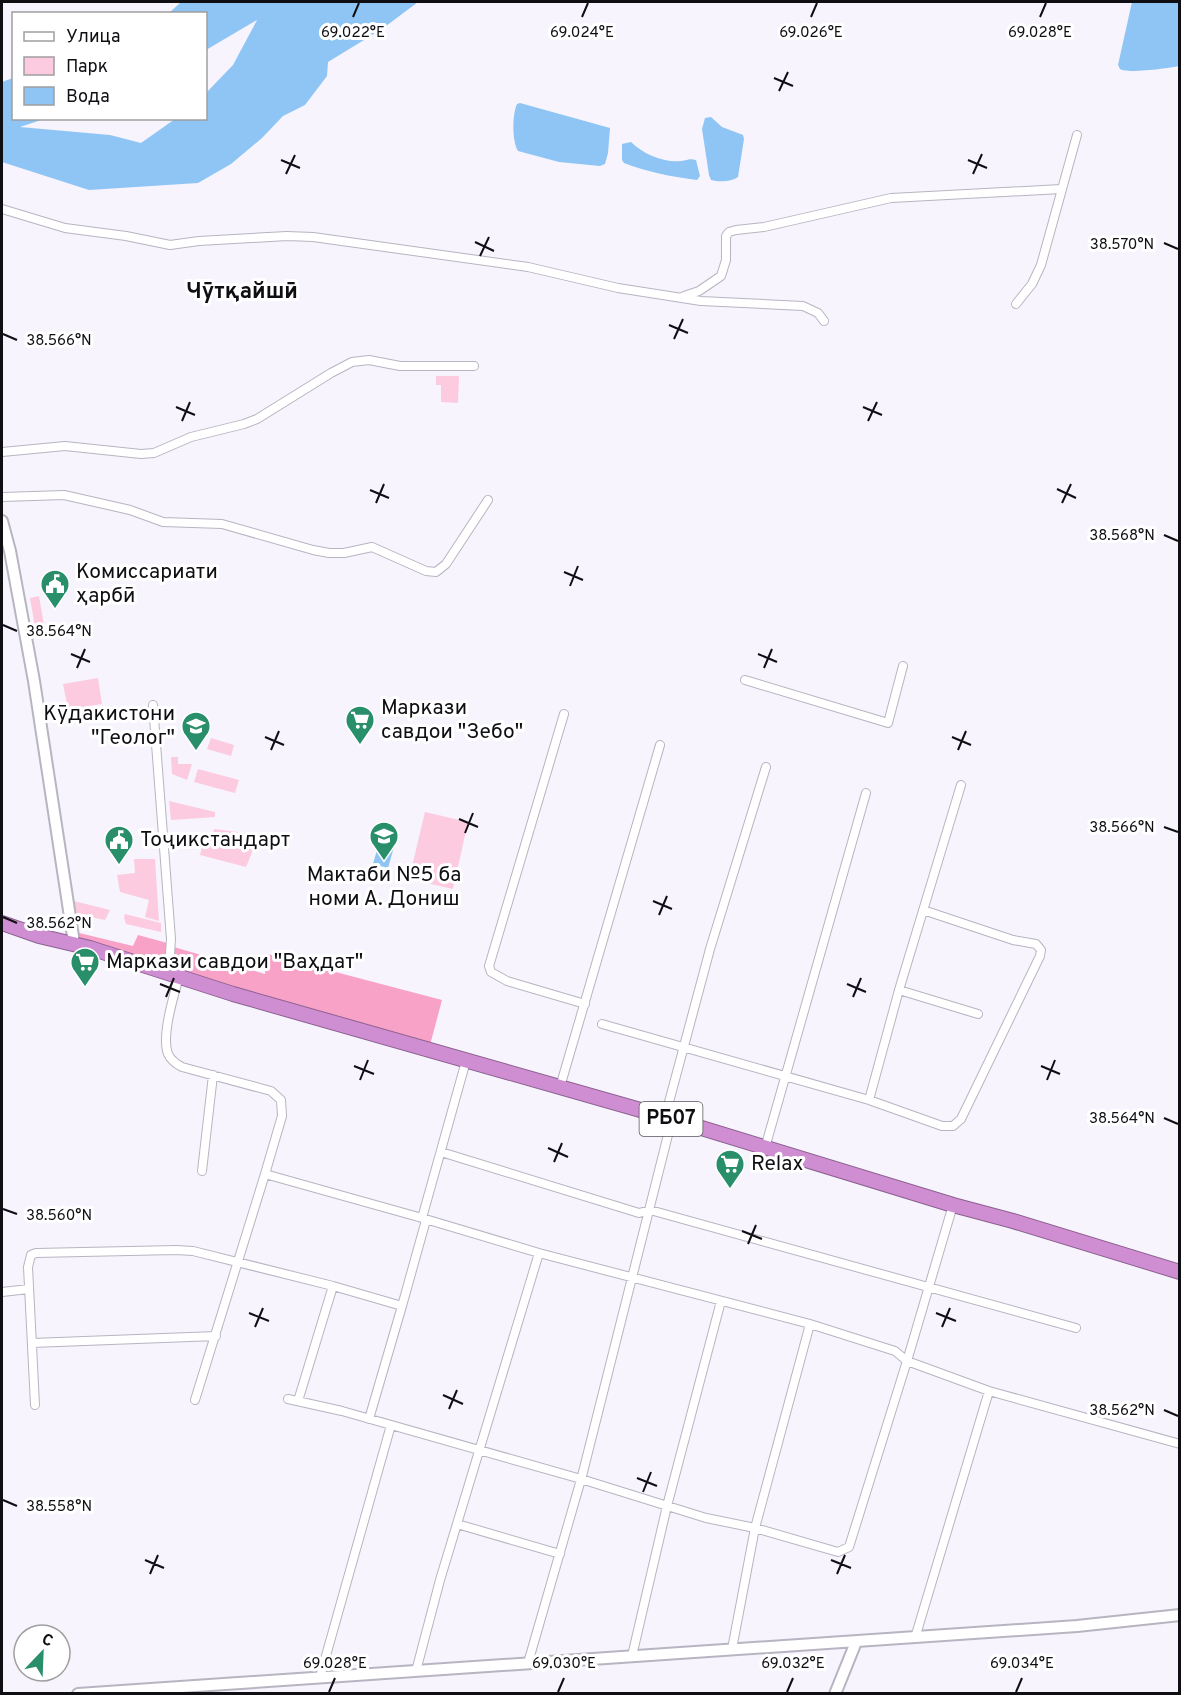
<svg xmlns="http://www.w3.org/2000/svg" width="1181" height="1695" font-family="Overpass,sans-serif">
	<rect width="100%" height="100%" fill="#f7f4fe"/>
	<path fill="#fccbe0" d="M436,376H459L458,403L441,402V385H436Z
		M39,596L45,631L36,633L30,598Z
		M98,678L102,704L68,709L63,684Z
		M211,738L234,745L231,756L207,749Z
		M171,757H178V764H192L187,780L172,774Z
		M198,769L239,780L235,793L194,782Z
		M169,801L215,812V817L171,820Z
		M425,812L468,822L453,889L409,879Z
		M214,829L259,835L246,867L200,855L204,839H212Z
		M134,859H155L159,921L145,917L149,900L120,892L117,875L135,873Z
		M74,901L110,910L105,920L76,914Z
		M125,914L161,923V932L126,924L124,918Z"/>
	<path fill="#f8a2c8" d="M71,931L133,946L138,935L171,944L162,971L74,943Z
		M174,947L265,974L267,954L442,1000L429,1049L166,970L174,954Z"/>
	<path fill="#8ec5f4" d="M181,2H418L382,29L328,62L327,76L305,105L283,116L262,138L231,164L198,183L89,190L2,162V82L13,78L14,118L44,119L20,127L110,135L141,143L175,119L206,118V93L233,65L257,20L206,50V14L169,13Z
		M1132,2H1179V66C1170,68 1127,74 1120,69C1119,68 1119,66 1118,65Z
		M520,103L610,128L608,153L605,164L600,166L559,162L518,151C512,141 512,115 517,104Z
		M711,117L722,127L743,135L744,139L738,177C731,182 720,182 711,180L709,175L702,129L705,118Z
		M631,142C643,154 664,163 681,161C688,160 689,158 696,160L700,176L697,180C673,177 647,172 624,163L622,160V144Z
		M381,836L396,840L388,868L373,864Z"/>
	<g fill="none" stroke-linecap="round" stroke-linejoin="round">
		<g stroke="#b8b4c1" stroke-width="10">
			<path id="street" d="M2,209L65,228L126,236L170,245L199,241L287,236L313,237L528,267L618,288L701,301L803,306L818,313L824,321
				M684,296L699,291L721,276L726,260V236L729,232L736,230L764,227L891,198L1061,189
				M1016,304L1032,284L1041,265L1077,135
				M2,452L65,446L141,454L154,453L191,437L244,424L257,419L331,373L352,362L369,360L400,366H474
				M2,497L64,495L130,510L163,522L222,524L313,550L329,553H344L372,547L426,571L436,572L446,564L488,500
				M745,680L888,723L903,666
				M153,705L171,939L170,954L162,971
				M564,714L489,966L491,972L507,981L585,1004
				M179,976C174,996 161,1035 168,1054C171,1060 176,1064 182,1067L271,1091L281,1100L282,1116L265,1174L422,1218L539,1253L810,1324L895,1351L907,1361L849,1547L838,1552L755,1528L706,1518L581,1479L342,1411L288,1399
				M899,990L978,1014
				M602,1024L869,1100L942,1126H953L961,1119L1040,956L1041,950L1036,944L1013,940L923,910
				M560,1087L660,745
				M869,1100L899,990L961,785
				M665,1117L710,949L766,767
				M765,1148L866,793
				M441,1152L639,1213L650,1210L1076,1328
				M202,1171L213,1075
				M953,1205L907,1361L989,1391L1180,1444
				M422,1218L466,1061
				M2,1292L29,1289
				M32,1343L216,1336
				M195,1400L265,1174
				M298,1401L333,1286
				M35,1405L28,1267L31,1255L36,1253L176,1250L193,1251L333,1286L402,1306L426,1220
				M369,1419L402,1306
				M457,1524L560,1554
				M915,1638L989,1391
				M732,1649L755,1528L810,1324
				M632,1656L667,1506L721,1301
				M528,1663L582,1476L672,1119
				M416,1671L440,1580L539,1253
				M320,1677L391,1425"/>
		</g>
		<g stroke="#b8b4c1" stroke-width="14">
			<path id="secondary" d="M2,521L10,551L34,681L74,943
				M78,1694L1077,1626L1180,1615
				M835,1694L856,1642"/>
		</g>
		<g stroke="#8c618f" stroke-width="16">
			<path id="highway" d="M2,923L39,936L90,948L233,994L672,1119L953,1205L1013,1221L1180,1272"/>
		</g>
		<use href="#street" stroke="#fff" stroke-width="8"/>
		<use href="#secondary" stroke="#fff" stroke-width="10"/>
		<use href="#highway" stroke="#cf8dd2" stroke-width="14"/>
	</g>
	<path fill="none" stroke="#0f0e12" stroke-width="2" d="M353,17L359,3M582,17L588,3M811,17L817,3M1040,17L1046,3M774,78L793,86M779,91L788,72M281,160L300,168M968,160L987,168M286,174L295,155M973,174L982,154M475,242L494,251M1164,243L1178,249M480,256L489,237M669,325L688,333M3,334L17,340M674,339L683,319M176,407L195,415M863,407L882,415M182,421L190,402M868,421L877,402M1057,489L1076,498M370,490L389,498M376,503L384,484M1062,503L1071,484M1164,535L1178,541M564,572L583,580M570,586L578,566M3,625L17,631M71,654L90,662M758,654L777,662M77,668L85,649M764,668L772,649M265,737L284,745M952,737L971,745M271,750L279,731M958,750L966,731M459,819L478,827M1164,827L1178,832M465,833L473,813M653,901L672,909M659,915L667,896M3,917L17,923M160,984L180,992M847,984L866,992M166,997L174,978M853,997L861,978M354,1066L374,1074M1041,1066L1060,1074M360,1080L368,1060M1047,1080L1055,1060M1164,1118L1178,1124M548,1148L568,1157M554,1162L562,1143M3,1209L17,1214M742,1231L762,1239M748,1244L756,1225M249,1313L269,1321M936,1313L956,1321M255,1327L263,1308M942,1327L950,1308M443,1395L463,1404M449,1409L457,1390M1164,1410L1178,1416M637,1478L657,1486M643,1492L651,1472M3,1500L17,1506M145,1560L164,1568M831,1560L851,1568M150,1574L158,1555M837,1574L845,1555M329,1692L335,1678M558,1692L564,1678M787,1692L793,1678M1016,1692L1022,1678"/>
	<defs>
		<g id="civic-pin" transform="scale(1.5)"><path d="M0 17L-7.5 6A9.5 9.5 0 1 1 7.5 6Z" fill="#298e6a" stroke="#fff"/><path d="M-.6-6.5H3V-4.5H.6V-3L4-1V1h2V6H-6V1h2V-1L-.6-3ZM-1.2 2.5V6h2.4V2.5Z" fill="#fff"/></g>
		<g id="supermarket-pin" transform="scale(1.5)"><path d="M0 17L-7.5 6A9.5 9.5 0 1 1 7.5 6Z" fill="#298e6a" stroke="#fff"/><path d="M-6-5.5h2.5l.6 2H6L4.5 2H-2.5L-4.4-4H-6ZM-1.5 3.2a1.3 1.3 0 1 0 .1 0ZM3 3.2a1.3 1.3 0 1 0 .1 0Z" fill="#fff"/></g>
		<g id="school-pin" transform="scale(1.5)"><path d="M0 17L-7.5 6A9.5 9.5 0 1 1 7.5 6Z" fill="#298e6a" stroke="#fff"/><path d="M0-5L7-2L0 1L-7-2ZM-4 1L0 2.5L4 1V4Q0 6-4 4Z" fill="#fff"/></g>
	</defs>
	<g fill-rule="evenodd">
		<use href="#civic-pin" x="55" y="584"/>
		<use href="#supermarket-pin" x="360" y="720"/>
		<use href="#school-pin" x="196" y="726"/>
		<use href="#school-pin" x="384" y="836"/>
		<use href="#civic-pin" x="119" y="840"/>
		<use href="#supermarket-pin" x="85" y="962"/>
		<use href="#supermarket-pin" x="730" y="1164"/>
	</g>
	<g text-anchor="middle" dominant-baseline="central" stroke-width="6" stroke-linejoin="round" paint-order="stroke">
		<rect fill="#fff" stroke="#575659" stroke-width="1.5" x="639.5" y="1102" width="63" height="34" rx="4.5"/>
		<g font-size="20" font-weight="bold" fill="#0f0e12">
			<text x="671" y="1119">РБ07</text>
		</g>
		<g font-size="21" fill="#0f0e12" stroke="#fff" text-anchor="start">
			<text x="76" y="572">Комиссариати<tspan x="76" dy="24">ҳарбӣ</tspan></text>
			<text x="381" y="708">Маркази<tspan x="381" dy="24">савдои "Зебо"</tspan></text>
			<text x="175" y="714" text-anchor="end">Кӯдакистони<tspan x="175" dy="24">"Геолог"</tspan></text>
			<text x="140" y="840">Тоҷикстандарт</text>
			<text x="384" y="875" text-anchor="middle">Мактаби №5 ба<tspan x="384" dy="24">номи А. Дониш</tspan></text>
			<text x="106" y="962">Маркази савдои "Ваҳдат"</text>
			<text x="751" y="1164">Relax</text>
		</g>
		<g font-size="22" font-weight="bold" fill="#0f0e12" stroke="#fff">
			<text x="242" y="292">Чӯтқайшӣ</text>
		</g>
	</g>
	<g font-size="15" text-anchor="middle" fill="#0f0e12" stroke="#fff" stroke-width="6" stroke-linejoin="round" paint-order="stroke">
		<text x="353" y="37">69.022°E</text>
		<text x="582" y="37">69.024°E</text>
		<text x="811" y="37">69.026°E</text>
		<text x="1040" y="37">69.028°E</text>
		<text x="1122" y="249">38.570°N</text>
		<text x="59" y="345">38.566°N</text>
		<text x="1122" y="540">38.568°N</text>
		<text x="59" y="636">38.564°N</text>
		<text x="1122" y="832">38.566°N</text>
		<text x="59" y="928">38.562°N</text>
		<text x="1122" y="1123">38.564°N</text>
		<text x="59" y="1220">38.560°N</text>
		<text x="1122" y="1415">38.562°N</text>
		<text x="59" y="1511">38.558°N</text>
		<text x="335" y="1668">69.028°E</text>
		<text x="564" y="1668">69.030°E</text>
		<text x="793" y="1668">69.032°E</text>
		<text x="1022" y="1668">69.034°E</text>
	</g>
	<rect width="1181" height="1695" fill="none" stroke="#0f0e12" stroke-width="6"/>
	<rect x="12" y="12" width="195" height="108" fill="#ffffff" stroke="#9f9fa0" stroke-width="1.5"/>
	<rect x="24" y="32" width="30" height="9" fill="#ffffff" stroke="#9f9fa0" stroke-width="1.5"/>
	<text x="66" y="42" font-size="18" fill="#0f0e12">Улица</text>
	<rect x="24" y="57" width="30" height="18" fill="#fccbe0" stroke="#9f9fa0" stroke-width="1.5"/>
	<text x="66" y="72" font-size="18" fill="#0f0e12">Парк</text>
	<rect x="24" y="87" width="30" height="18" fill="#8ec5f4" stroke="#9f9fa0" stroke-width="1.5"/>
	<text x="66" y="102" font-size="18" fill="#0f0e12">Вода</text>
	<g transform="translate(42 1653) rotate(23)"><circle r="28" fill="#ffffff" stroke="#9f9fa0" stroke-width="1.5"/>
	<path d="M0-4.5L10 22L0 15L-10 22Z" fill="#298e6a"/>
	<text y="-9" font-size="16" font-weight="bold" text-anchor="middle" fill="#0f0e12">С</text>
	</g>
</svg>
